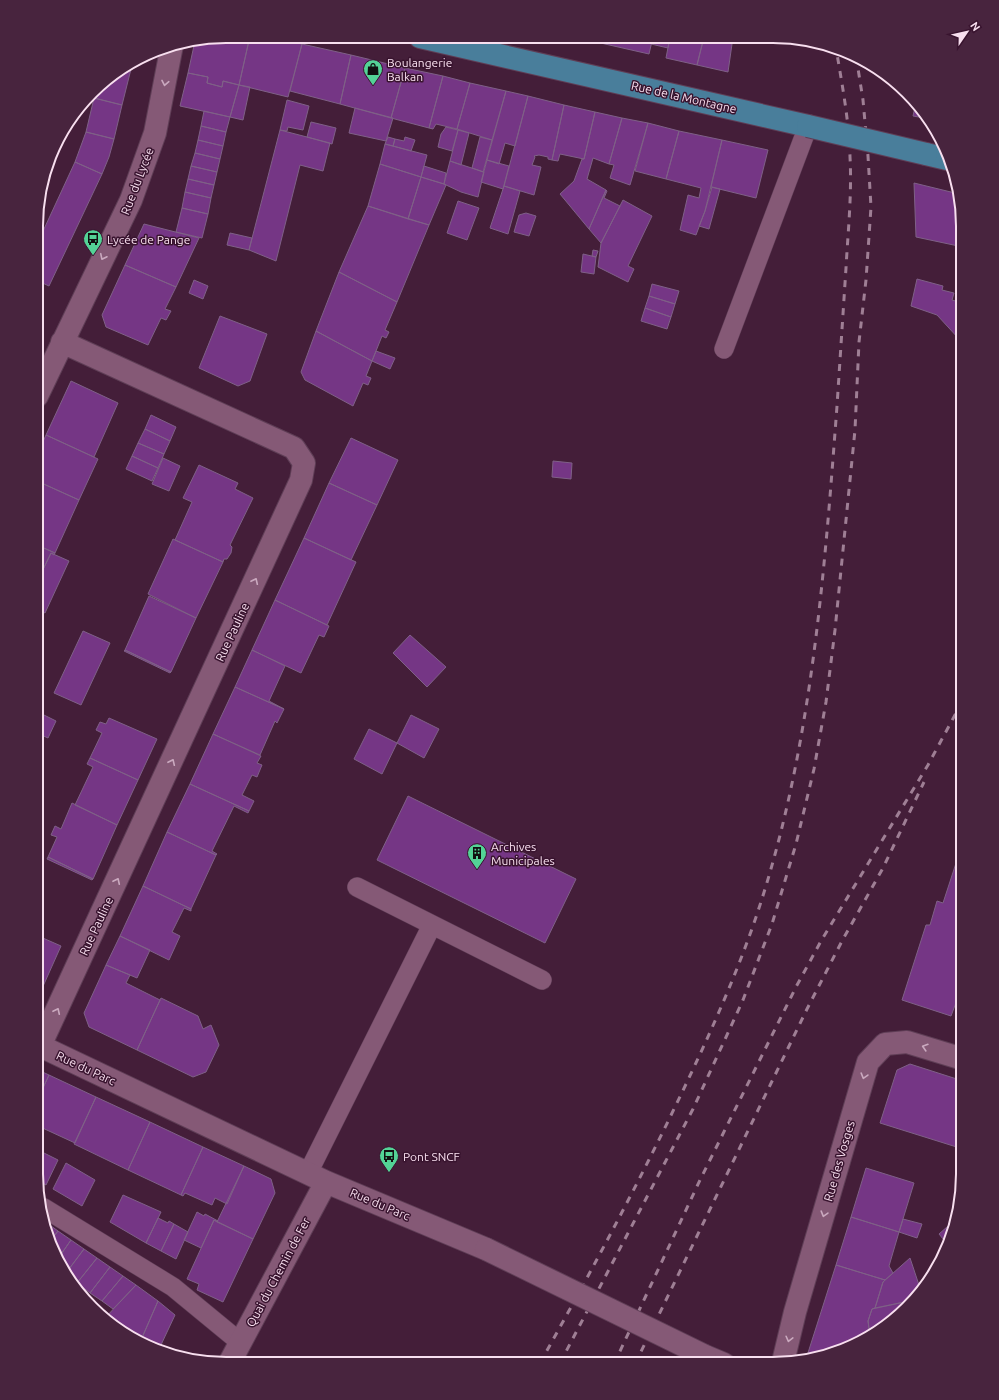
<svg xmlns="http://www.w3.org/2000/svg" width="999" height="1400" font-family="Ubuntu,sans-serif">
	<rect width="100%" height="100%" fill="#441e39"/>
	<path fill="#753685" stroke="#7f6087" d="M226,36H250L239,85L223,81L222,87L207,83L208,77L188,73L195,41Z
		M250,36H267L302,44L288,97L239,85Z
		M577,37H607L605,44Z
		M607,37H653L649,54L605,44Z
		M653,37H670L668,48L651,44Z
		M670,37H704L697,65L666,58Z
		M704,37H733L728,72L697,65Z
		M302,44L351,55L340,104L290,91Z
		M351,55L405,68L391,118L340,104Z
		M132,65L122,105L94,98L96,89L101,83Z
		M405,68L443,76L429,128L391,118Z
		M188,73L208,77L207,83L222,87L223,81L239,85L230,117L180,106Z
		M443,76L470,83L457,129L436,124L433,129L429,128Z
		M470,83L506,91L492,140L457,129Z
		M239,85L250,87L243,120L230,117Z
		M506,91L528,96L515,146L505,143L499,164L487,160Z
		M528,96L564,105L552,160L548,159V157L539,155L534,156L535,157L532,165L541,167L534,195L504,186Z
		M94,98L122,105L114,139L86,132Z
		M287,100L309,106L303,130L288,127L287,131L280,130Z
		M564,105L595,112L584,159L560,154L558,161L552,160Z
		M915,107L924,118L913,116Z
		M355,108L393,118L386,141L349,133Z
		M204,111L230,117L226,132L201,126Z
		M595,112L622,118L609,164L593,158L587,179L606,190L589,229L560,194L574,181L582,159H584Z
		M622,118L648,123L630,185L610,178L614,165L609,164Z
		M311,122L336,128L332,144L307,137Z
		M648,123L679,131L666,179L635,171Z
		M201,126L226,132L223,146L198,140Z
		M446,127L458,130L452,151L438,147L441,134Z
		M280,130L330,143L323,171L300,165L276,261L249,250Z
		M458,130L469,133L461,165L450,161Z
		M679,131L722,140L705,211L696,235L680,230L688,195L699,198L701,188L666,179Z
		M86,132L114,139L109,157L102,174L75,162Z
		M388,137L395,139L393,146L385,144Z
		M405,137L415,140L411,151L393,146L395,139L404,141Z
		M480,137L492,140L483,172L472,168Z
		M198,140L223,146L220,159L195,153Z
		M722,140L768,150L756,198L711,187Z
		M385,144L427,155L421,177L380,164Z
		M195,153L220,159L217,172L191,166Z
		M487,160L509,166L503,189L481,182Z
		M450,161L484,172L478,197L461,192L444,184Z
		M75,162L102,174L49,286L38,281V242Z
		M380,164L421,177L408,219L368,206Z
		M191,166L217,172L214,185L188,179Z
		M424,166L446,173L444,184L421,177Z
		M421,177L444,184L446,185L429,225L408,219Z
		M188,179L214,185L211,198L185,192Z
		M914,183L955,193L963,225V247L916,237Z
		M504,186L520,191L508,234L490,228Z
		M712,187L720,189L709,229L699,226L705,211Z
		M606,190L607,191L604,198L620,206L601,243L589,229Z
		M185,192L211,198L208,214L182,208Z
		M623,200L652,216L628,266L634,269L628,282L598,267L601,243Z
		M458,201L479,208L467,240L447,233Z
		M368,206L429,225L397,302L339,272Z
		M182,208L208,214L202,238L176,232Z
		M526,213L536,216L529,236L514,232L519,215Z
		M144,224L199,238L176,287L125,265Z
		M230,233L252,238L249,250L227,245Z
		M593,250L598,251L596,257L592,256Z
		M583,254L596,257L594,274L581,272Z
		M125,265L176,287L165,309L171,311L166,320L161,318L148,345L106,327L102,315Z
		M339,272L397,302L385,330L389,332L386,338L382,336L372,361L316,331Z
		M917,279L943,286L942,290L954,293L952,300L959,302L960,340L937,315L911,306Z
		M194,280L208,286L203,299L189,293Z
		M652,284L679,291L675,304L649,296Z
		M959,292L963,293V302H959Z
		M649,296L675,304L671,317L645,308Z
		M959,302H963V355L960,354Z
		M645,308L671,317L667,329L641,321Z
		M220,316L267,334L250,381L238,386L199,368Z
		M316,331L372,361L366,376L371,378L368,385L363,383L353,406L305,380L301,372Z
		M376,351L395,358L390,369L372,361Z
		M71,381L118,403L94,457L46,435Z
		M151,415L176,427L170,441L145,429Z
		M145,429L170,441L164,454L138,443Z
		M46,435L98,459L79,500L37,481V455Z
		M351,438L398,460L377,505L329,483Z
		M138,443L164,454L158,468L132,456Z
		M132,456L158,468L152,481L126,469Z
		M163,458L180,466L169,491L152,484Z
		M553,461L572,463L571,479L552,477Z
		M199,465L238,483L235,489L253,498L230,545L232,547L231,553L227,559H224L223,562L175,540L192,502L183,498Z
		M37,481L79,500L55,553L37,545Z
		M329,483L377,505L351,560L304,538Z
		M304,538L356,562L327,625L275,600Z
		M173,539L223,562L196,618L148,594Z
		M37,545L55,553L54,555L51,553L37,582Z
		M51,553L69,561L45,613L37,609V582Z
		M149,596L196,618L171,672L125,650Z
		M275,600L329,626L324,637L319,635L301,673L252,650Z
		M83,631L110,643L81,705L54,693Z
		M410,635L446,667L427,687L393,653Z
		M125,650L171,672L170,673L124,651Z
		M252,650L285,666L269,701L284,709L235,687Z
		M235,687L284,709L277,723L275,721L260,755L213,734Z
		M44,715L56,721L48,738L37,733V729Z
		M411,715L439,729L424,758L397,743Z
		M109,718L157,739L138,780L90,758L102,733L96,730L100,722L106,724Z
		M369,729L397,743L382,774L354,759Z
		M213,734L261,756L257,763L262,765L257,777L252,775L242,795L254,801L249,811L190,784Z
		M90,758L138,780L117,825L75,805L93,767L87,764Z
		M190,784L249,811L248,813L234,806L212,851L217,854L216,855L167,832Z
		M408,796L576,879L545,943L377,860Z
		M72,803L117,825L93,879L48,857L57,837L51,835L55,826L61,829Z
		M167,832L216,855L191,909L143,886Z
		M959,854L963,855V984L951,1016L902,1000L926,925H930L937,901L943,903Z
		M48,857L93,879L92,880L47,859Z
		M143,886L191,909V911L184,908L172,932L180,936L169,960L120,936Z
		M36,935L61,946L40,993L36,995Z
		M120,936L150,950L137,978L106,965Z
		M106,965L130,975L126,983L160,1000L137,1050L89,1027L84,1013Z
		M161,998L198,1016L203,1029L211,1025L219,1045L206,1072L193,1077L137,1050Z
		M910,1064L963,1081V1149L880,1123L897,1070Z
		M36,1069L49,1075L36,1103Z
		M49,1075L96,1097L75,1143L36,1125V1103Z
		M96,1097L150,1122L128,1170L74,1144Z
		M150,1122L203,1147L181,1195L128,1170Z
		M203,1147L244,1166L227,1204L215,1198L212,1205L185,1193L183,1196L181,1195Z
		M36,1149L58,1160L46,1185L37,1180L36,1175Z
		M66,1163L95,1180L82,1206L53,1189Z
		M244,1166L271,1179L275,1193L253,1239L217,1222Z
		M866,1168L914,1183L899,1232L851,1217Z
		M123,1195L161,1212L146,1243L110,1222Z
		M197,1212L204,1216L205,1214L218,1221L217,1222L214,1220L201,1248L184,1240Z
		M851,1217L899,1232L889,1266L893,1273L885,1280L836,1265Z
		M158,1218L168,1223L169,1221L174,1224L161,1251L146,1243Z
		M903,1219L922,1224L917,1238L899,1232Z
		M956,1219L953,1236L948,1245L939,1234Z
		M214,1220L253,1239L223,1302L197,1290L199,1284L187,1279Z
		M47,1223L58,1231L51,1240Z
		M174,1224L188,1232L176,1259L161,1251Z
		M58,1231L71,1240L57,1260L51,1240Z
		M71,1240L84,1249L66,1273L57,1260Z
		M84,1249L97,1258L77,1283L68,1277L66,1273Z
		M97,1258L110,1267L90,1293L77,1283Z
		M910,1258L921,1291L914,1300L875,1308L883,1282Z
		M836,1265L885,1280L883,1282L875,1308L872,1309L868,1321L870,1336L857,1345L807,1356Z
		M110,1267L123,1276L102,1301L90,1293Z
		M123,1276L136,1285L113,1309L102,1301Z
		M928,1283L921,1291L919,1286Z
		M136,1285L158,1301L141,1340L120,1332L105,1318Z
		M914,1300L898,1317L870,1336L868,1321L872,1309Z
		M158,1301L175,1315L160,1347L141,1340Z"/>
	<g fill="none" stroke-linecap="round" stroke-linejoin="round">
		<g stroke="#5f3e56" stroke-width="20">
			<path id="service" d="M724,349L808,126
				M357,887L542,980
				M308,1173L432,925
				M44,1208L173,1287L241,1343"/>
		</g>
		<g stroke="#5f3e56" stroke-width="24">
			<path id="minor" d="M37,396L131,200L155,133L172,45
				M36,1044L326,1182L486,1249
				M40,1046L301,480L304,463L294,448L62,342
				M705,1356L724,1364
				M230,1362L326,1182
				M783,1362L795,1312L868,1062L885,1044L907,1042L963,1059"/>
		</g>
		<g stroke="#5f3e56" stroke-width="24">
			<path id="primary" d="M420,37L808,126
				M926,154L947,159"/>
		</g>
		<use href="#service" stroke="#855976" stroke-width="19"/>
		<use href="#minor" stroke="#855976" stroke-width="22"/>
		<use href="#primary" stroke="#497e9b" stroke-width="22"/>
		<path stroke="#9f7f95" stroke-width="3" stroke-dasharray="7 7" stroke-linecap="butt" d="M540,1363C587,1279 633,1194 675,1107C704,1047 732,986 754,923C811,757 824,579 837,406C840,360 843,314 846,268C848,231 852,194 850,157C849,120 842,84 836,48
			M560,1363L693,1109L743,1000L772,924L796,844L814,769L826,702L835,630L855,430L859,342L866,280L871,207L868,156L863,100L856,56
			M614,1364L700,1180L796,987L821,941L928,765L963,700
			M635,1364L807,1009L842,941L883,868L924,782"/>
		<g stroke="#5f3e56" stroke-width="24" stroke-linecap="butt">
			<path id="minor-bridge" d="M486,1249L705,1356"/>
		</g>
		<g stroke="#5f3e56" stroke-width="24" stroke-linecap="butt">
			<path id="primary-bridge" d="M808,126L926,154"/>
		</g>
		<use href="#minor-bridge" stroke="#855976" stroke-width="22"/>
		<use href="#primary-bridge" stroke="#497e9b" stroke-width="22"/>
	</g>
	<defs><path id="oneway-chevron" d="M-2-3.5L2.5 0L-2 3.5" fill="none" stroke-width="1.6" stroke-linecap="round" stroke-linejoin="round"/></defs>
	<g stroke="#caa9bf">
		<use href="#oneway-chevron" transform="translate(165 83) rotate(101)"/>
		<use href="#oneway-chevron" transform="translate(103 257) rotate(116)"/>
		<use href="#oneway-chevron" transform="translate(255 581) rotate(-65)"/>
		<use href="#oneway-chevron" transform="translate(172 762) rotate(-65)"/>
		<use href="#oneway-chevron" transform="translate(117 881) rotate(-65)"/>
		<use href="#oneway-chevron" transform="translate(57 1011) rotate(-65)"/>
		<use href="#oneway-chevron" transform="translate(925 1047) rotate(-163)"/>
		<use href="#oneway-chevron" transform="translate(864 1076) rotate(106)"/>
		<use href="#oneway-chevron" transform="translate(824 1214) rotate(106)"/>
		<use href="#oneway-chevron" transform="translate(789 1339) rotate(104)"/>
	</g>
	<defs>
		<g id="shop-pin" transform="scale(1)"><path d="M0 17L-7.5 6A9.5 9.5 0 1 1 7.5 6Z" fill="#53d396" stroke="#39142f"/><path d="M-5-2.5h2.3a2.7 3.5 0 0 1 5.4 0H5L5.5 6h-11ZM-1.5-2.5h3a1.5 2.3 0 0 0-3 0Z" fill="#111"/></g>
		<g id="bus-pin" transform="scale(1)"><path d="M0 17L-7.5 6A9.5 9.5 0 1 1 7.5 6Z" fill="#53d396" stroke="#39142f"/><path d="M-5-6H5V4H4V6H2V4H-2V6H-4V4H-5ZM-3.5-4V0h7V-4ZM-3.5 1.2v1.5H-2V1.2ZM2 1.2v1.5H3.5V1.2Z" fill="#111"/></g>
		<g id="building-pin" transform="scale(1)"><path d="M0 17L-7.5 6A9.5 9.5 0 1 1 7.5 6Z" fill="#53d396" stroke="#39142f"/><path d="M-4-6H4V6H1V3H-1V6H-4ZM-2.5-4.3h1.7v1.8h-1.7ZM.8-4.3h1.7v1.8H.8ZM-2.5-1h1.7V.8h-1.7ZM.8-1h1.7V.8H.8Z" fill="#111"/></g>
	</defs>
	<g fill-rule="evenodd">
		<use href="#shop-pin" x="373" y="69"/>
		<use href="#bus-pin" x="93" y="239"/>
		<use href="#building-pin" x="477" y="853"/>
		<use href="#bus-pin" x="389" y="1156"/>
	</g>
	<g text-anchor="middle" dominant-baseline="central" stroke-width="3" stroke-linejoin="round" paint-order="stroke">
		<g font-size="12" fill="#f8dfef" stroke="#39142f" text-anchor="start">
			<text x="387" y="62">Boulangerie<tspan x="387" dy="14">Balkan</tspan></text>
			<text x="107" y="239">Lycée de Pange</text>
			<text x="491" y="846">Archives<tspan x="491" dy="14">Municipales</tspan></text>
			<text x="403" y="1156">Pont SNCF</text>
		</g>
		<g font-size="12" fill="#f8dfef" stroke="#39142f">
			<text transform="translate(684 97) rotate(13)">Rue de la Montagne</text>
			<text transform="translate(137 181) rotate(-69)">Rue du Lycée</text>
			<text transform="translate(232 632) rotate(-65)">Rue Pauline</text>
			<text transform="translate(96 926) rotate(-65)">Rue Pauline</text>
			<text transform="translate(86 1068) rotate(25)">Rue du Parc</text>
			<text transform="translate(839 1161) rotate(-74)">Rue des Vosges</text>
			<text transform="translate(380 1204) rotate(23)">Rue du Parc</text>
			<text transform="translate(278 1272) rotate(-62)">Quai du Chemin de Fer</text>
		</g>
	</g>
	<path d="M0 0H999V1400H0ZM226 43H773A183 183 0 0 1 956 226V1174A183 183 0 0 1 773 1357H226A183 183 0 0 1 43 1174V226A183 183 0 0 1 226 43Z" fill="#48243e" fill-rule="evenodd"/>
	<path fill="none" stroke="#f8dfef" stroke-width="2" d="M226 43H773A183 183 0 0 1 956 226V1174A183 183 0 0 1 773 1357H226A183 183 0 0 1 43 1174V226A183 183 0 0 1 226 43Z"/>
	<g transform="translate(967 32) rotate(56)" stroke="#39142f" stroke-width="3" paint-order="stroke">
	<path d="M0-3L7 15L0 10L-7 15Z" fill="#f8dfef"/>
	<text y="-6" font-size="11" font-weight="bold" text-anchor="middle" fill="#f8dfef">N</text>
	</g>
</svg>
